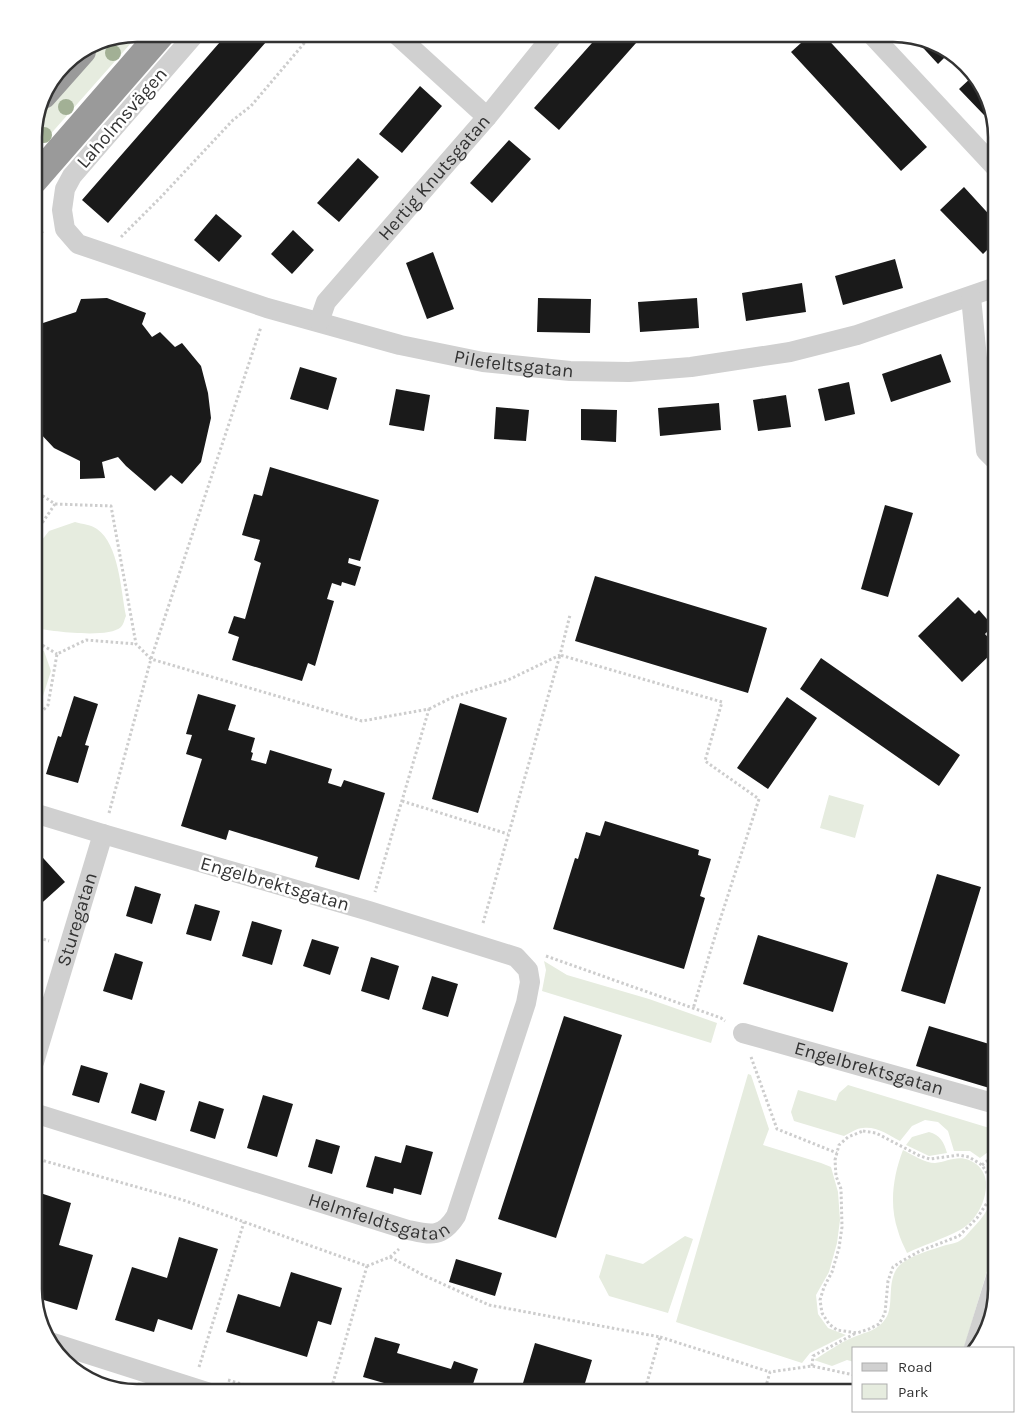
<svg xmlns="http://www.w3.org/2000/svg" width="1030" height="1427" font-family="Karla,sans-serif">
	<rect width="100%" height="100%" fill="#fff"/>
	<path fill="#e6ecdf" d="M139,34L40,146L34,140V130L36,121L108,39Z
		M75,522C82,524 92,525 97,529C119,544 121,591 126,616C124,620 124,624 121,627C108,639 51,631 34,628V550L49,531Z
		M34,650L44,651L51,671L43,696L38,704H34Z
		M829,795L864,805L855,838L820,828Z
		M544,961L567,975L649,999L717,1023L711,1043L542,991L546,970Z
		M748,1074L751,1075L769,1129L763,1145L821,1163L831,1167L838,1192L840,1220L837,1243L829,1272L816,1295L818,1314L828,1328L846,1335L810,1353L802,1363L676,1322Z
		M848,1085L996,1130V1146L980,1158L970,1151H954L948,1131L938,1122L925,1120L912,1126L900,1141C889,1135 876,1126 863,1128C857,1128 850,1133 844,1136L794,1121L791,1112L798,1090L836,1101L839,1093Z
		M929,1132C940,1135 944,1142 947,1153L929,1156L906,1145L912,1137Z
		M903,1150C913,1155 925,1163 935,1163C946,1162 957,1155 969,1160C979,1164 985,1172 986,1182C987,1201 976,1221 960,1230C943,1239 924,1245 907,1253C904,1246 900,1239 898,1231C889,1205 893,1176 903,1150Z
		M996,1159V1241L964,1348H854V1362L847,1360L832,1366L814,1360C827,1352 841,1342 854,1337C866,1332 879,1330 886,1318C895,1305 885,1278 901,1264C913,1254 932,1250 946,1245C951,1244 957,1243 961,1240C965,1238 968,1233 972,1229C991,1210 1000,1190 987,1165Z
		M685,1236L693,1239L668,1313L609,1296L599,1277L606,1254L643,1264Z
		M138,1382L174,1393H142Z"/>
	<path fill="#1a1a1a" d="M227,34H273L108,223L82,200Z
		M600,34H644L559,130L534,108Z
		M811,34H823L927,147L901,171L791,52Z
		M914,38L945,48L950,52L938,64Z
		M973,76L982,85L989,110L984,115L959,89Z
		M420,86L442,106L402,153L379,134Z
		M509,140L531,159L492,203L470,183Z
		M358,158L379,177L339,222L317,203Z
		M964,187L996,222V241L983,254L940,210Z
		M216,214L242,236L219,262L194,240Z
		M293,230L314,250L292,274L271,254Z
		M433,252L454,309L427,319L406,263Z
		M895,259L903,288L843,305L835,276Z
		M802,283L806,312L746,321L742,293Z
		M107,298L146,313L142,324L152,337L160,332L175,347L182,343L201,366L208,393L211,418L201,462L182,484L171,475L155,491L126,466L118,457L102,462L105,478L80,479V461L54,448L38,431L34,432V309L39,308L43,323L76,312L81,299Z
		M538,298L591,299L590,333L537,332Z
		M697,298L699,328L640,332L638,302Z
		M941,354L951,382L891,402L882,374Z
		M300,367L337,378L328,410L290,399Z
		M849,382L855,414L825,421L818,389Z
		M396,389L430,395L424,431L389,425Z
		M786,395L791,427L758,431L753,400Z
		M719,403L721,430L660,436L658,408Z
		M496,407L529,410L526,441L494,439Z
		M581,409L617,410L616,442L581,440Z
		M270,467L379,500L360,561L349,558L348,563L361,567L355,586L342,582L341,586L332,583L327,599L334,601L315,666L308,663L302,681L232,660L239,637L228,633L234,616L245,619L261,563L254,560L260,540L242,535L254,494L262,496Z
		M885,505L913,513L888,597L861,589Z
		M595,576L767,628L748,693L575,641Z
		M958,597L975,614L979,610L993,626L985,634L996,646V649L962,682L918,636Z
		M821,658L960,755L939,786L800,689Z
		M198,694L236,705L228,730L255,738L251,752L253,753L251,760L266,764L270,750L332,769L328,783L341,787L344,780L385,793L359,880L315,867L318,857L229,830L226,840L181,826L202,759L186,754L192,735L186,734Z
		M74,696L98,704L85,745L89,746L78,783L46,774L58,736L61,737Z
		M787,697L817,718L768,789L737,768Z
		M460,703L507,718L478,813L432,799Z
		M605,821L699,850L698,855L711,859L700,896L705,898L684,969L553,929L575,858L578,859L586,832L600,836Z
		M34,848L65,882L34,910Z
		M937,874L981,887L945,1004L901,991Z
		M135,886L161,894L152,924L126,916Z
		M195,904L220,911L211,941L186,934Z
		M252,921L282,930L272,965L242,956Z
		M758,935L848,963L833,1012L743,984Z
		M312,939L339,947L330,975L303,966Z
		M115,953L143,962L132,1000L103,991Z
		M371,957L399,966L389,1000L361,991Z
		M432,976L458,984L448,1017L422,1009Z
		M564,1016L622,1035L556,1238L498,1219Z
		M929,1026L996,1046V1090L916,1066Z
		M81,1065L108,1073L99,1103L72,1095Z
		M140,1083L165,1091L156,1121L131,1113Z
		M263,1095L293,1104L277,1157L247,1148Z
		M199,1101L224,1109L215,1139L190,1131Z
		M316,1139L340,1146L332,1174L308,1167Z
		M406,1145L433,1152L421,1195L394,1188L393,1194L366,1187L375,1156L401,1163Z
		M34,1191L71,1203L59,1245L93,1255L77,1310L37,1298L41,1285L34,1282Z
		M179,1237L218,1249L192,1330L158,1319L154,1332L115,1320L132,1267L167,1278Z
		M456,1259L502,1273L495,1296L449,1282Z
		M291,1272L342,1288L331,1325L318,1321L307,1357L226,1332L238,1294L280,1307Z
		M375,1337L400,1344L397,1353L451,1369L454,1361L478,1369L470,1393H419L363,1377Z
		M535,1343L592,1360L582,1393H532L534,1387L523,1383Z
		M665,1383L699,1393H662Z"/>
	<g fill="none" stroke-linecap="round" stroke-linejoin="round">
		<path stroke="#cdcdcd" stroke-width="3" stroke-dasharray="2.5 2.5" stroke-linecap="butt" d="M121,237L161,197L233,120L251,106L312,34
			M34,240L44,230
			M55,504L111,506L136,644L151,659L362,721L429,709L375,892
			M34,535L55,504L34,490
			M34,640L57,654
			M429,709L453,697L508,680L560,655L570,615
			M37,717L48,705L57,654L86,640L136,644
			M34,729L37,717L34,714
			M402,801L508,834
			M109,813L151,659L261,327
			M483,923L560,655L722,702L705,761L759,799L719,923L693,1009
			M34,936L49,941
			M546,956L721,1018L725,1021
			M751,1057L777,1129L837,1153
			M863,1131L876,1133L920,1156L930,1159L959,1155L969,1157L982,1165L990,1178L989,1200L977,1218L959,1236L920,1251L902,1261L893,1267L888,1281L885,1313L879,1324L869,1329L857,1333L837,1330L829,1324L822,1313L820,1300L824,1287L832,1272L839,1248L842,1227L841,1189L836,1176L835,1160L839,1145L848,1137Z
			M34,1158L183,1200L367,1266L390,1257L423,1275L489,1305L660,1337L644,1393
			M982,1165L996,1154
			M390,1257L399,1249
			M660,1337L770,1372
			M812,1366L813,1356L856,1333
			M199,1367L244,1222
			M228,1380L272,1393
			M330,1393L367,1266
			M764,1393L770,1372L812,1366L854,1375"/>
		<g stroke="#d0d0d0" stroke-width="20">
			<path id="s1" d="M195,34L72,176L65,189L62,210L65,229L78,244L267,308L400,345L483,362L570,371L629,372L691,367L790,352L857,335L996,287"/>
			<path d="M396,34L487,117"/>
			<path d="M871,34L996,168"/>
			<path d="M971,297L986,451L996,461"/>
			<path id="s2" d="M319,322L326,302L487,117L554,34"/>
			<path id="s3" d="M743,1033L996,1104"/>
			<path id="s4" d="M34,1062L103,834"/>
			<path id="s5" d="M34,1113L408,1230C431,1235 442,1238 456,1216L526,1003L530,982L528,970L516,957L369,911L103,834L34,813"/>
			<path d="M47,1341L210,1393"/>
			<path d="M974,1348L996,1277"/>
		</g>
		<path stroke="#9a9a9a" stroke-width="28" d="M43,95L82,51
			M34,180L161,34"/>
	</g>
	<g fill="#a2b095">
		<circle cx="113" cy="53" r="8"/>
		<circle cx="66" cy="107" r="8"/>
		<circle cx="44" cy="135" r="8"/>
	</g>
	<g text-anchor="middle" dominant-baseline="central" stroke-width="5" stroke-linejoin="round" paint-order="stroke">
		<g font-size="19" fill="#333" stroke="#fff">
			<text transform="translate(122 118) rotate(-49)">Laholmsvägen</text>
			<text stroke="none"><textPath href="#s2" startOffset="186">Hertig Knutsgatan</textPath></text>
			<text stroke="none"><textPath href="#s1" startOffset="716">Pilefeltsgatan</textPath></text>
			<text transform="translate(275 884) rotate(16)">Engelbrektsgatan</text>
			<text stroke="none"><textPath href="#s4" startOffset="149">Sturegatan</textPath></text>
			<text stroke="none"><textPath href="#s3" startOffset="131">Engelbrektsgatan</textPath></text>
			<text stroke="none"><textPath href="#s5" startOffset="361">Helmfeldtsgatan</textPath></text>
		</g>
	</g>
	<path d="M0 0H1030V1427H0ZM137 42H893A95 95 0 0 1 988 137V1289A95 95 0 0 1 893 1384H137A95 95 0 0 1 42 1289V137A95 95 0 0 1 137 42Z" fill="#fff" fill-rule="evenodd"/>
	<path fill="none" stroke="#333" stroke-width="2.5" d="M137 42H893A95 95 0 0 1 988 137V1289A95 95 0 0 1 893 1384H137A95 95 0 0 1 42 1289V137A95 95 0 0 1 137 42Z"/>
	<rect x="852" y="1347" width="162" height="65" fill="#ffffff" stroke="#adadad"/>
	<rect x="862" y="1363" width="25" height="8" fill="#d0d0d0" stroke="#adadad"/>
	<text x="898" y="1372" font-size="15" fill="#333333">Road</text>
	<rect x="862" y="1384" width="25" height="15" fill="#e6ecdf" stroke="#adadad"/>
	<text x="898" y="1397" font-size="15" fill="#333333">Park</text>
</svg>
